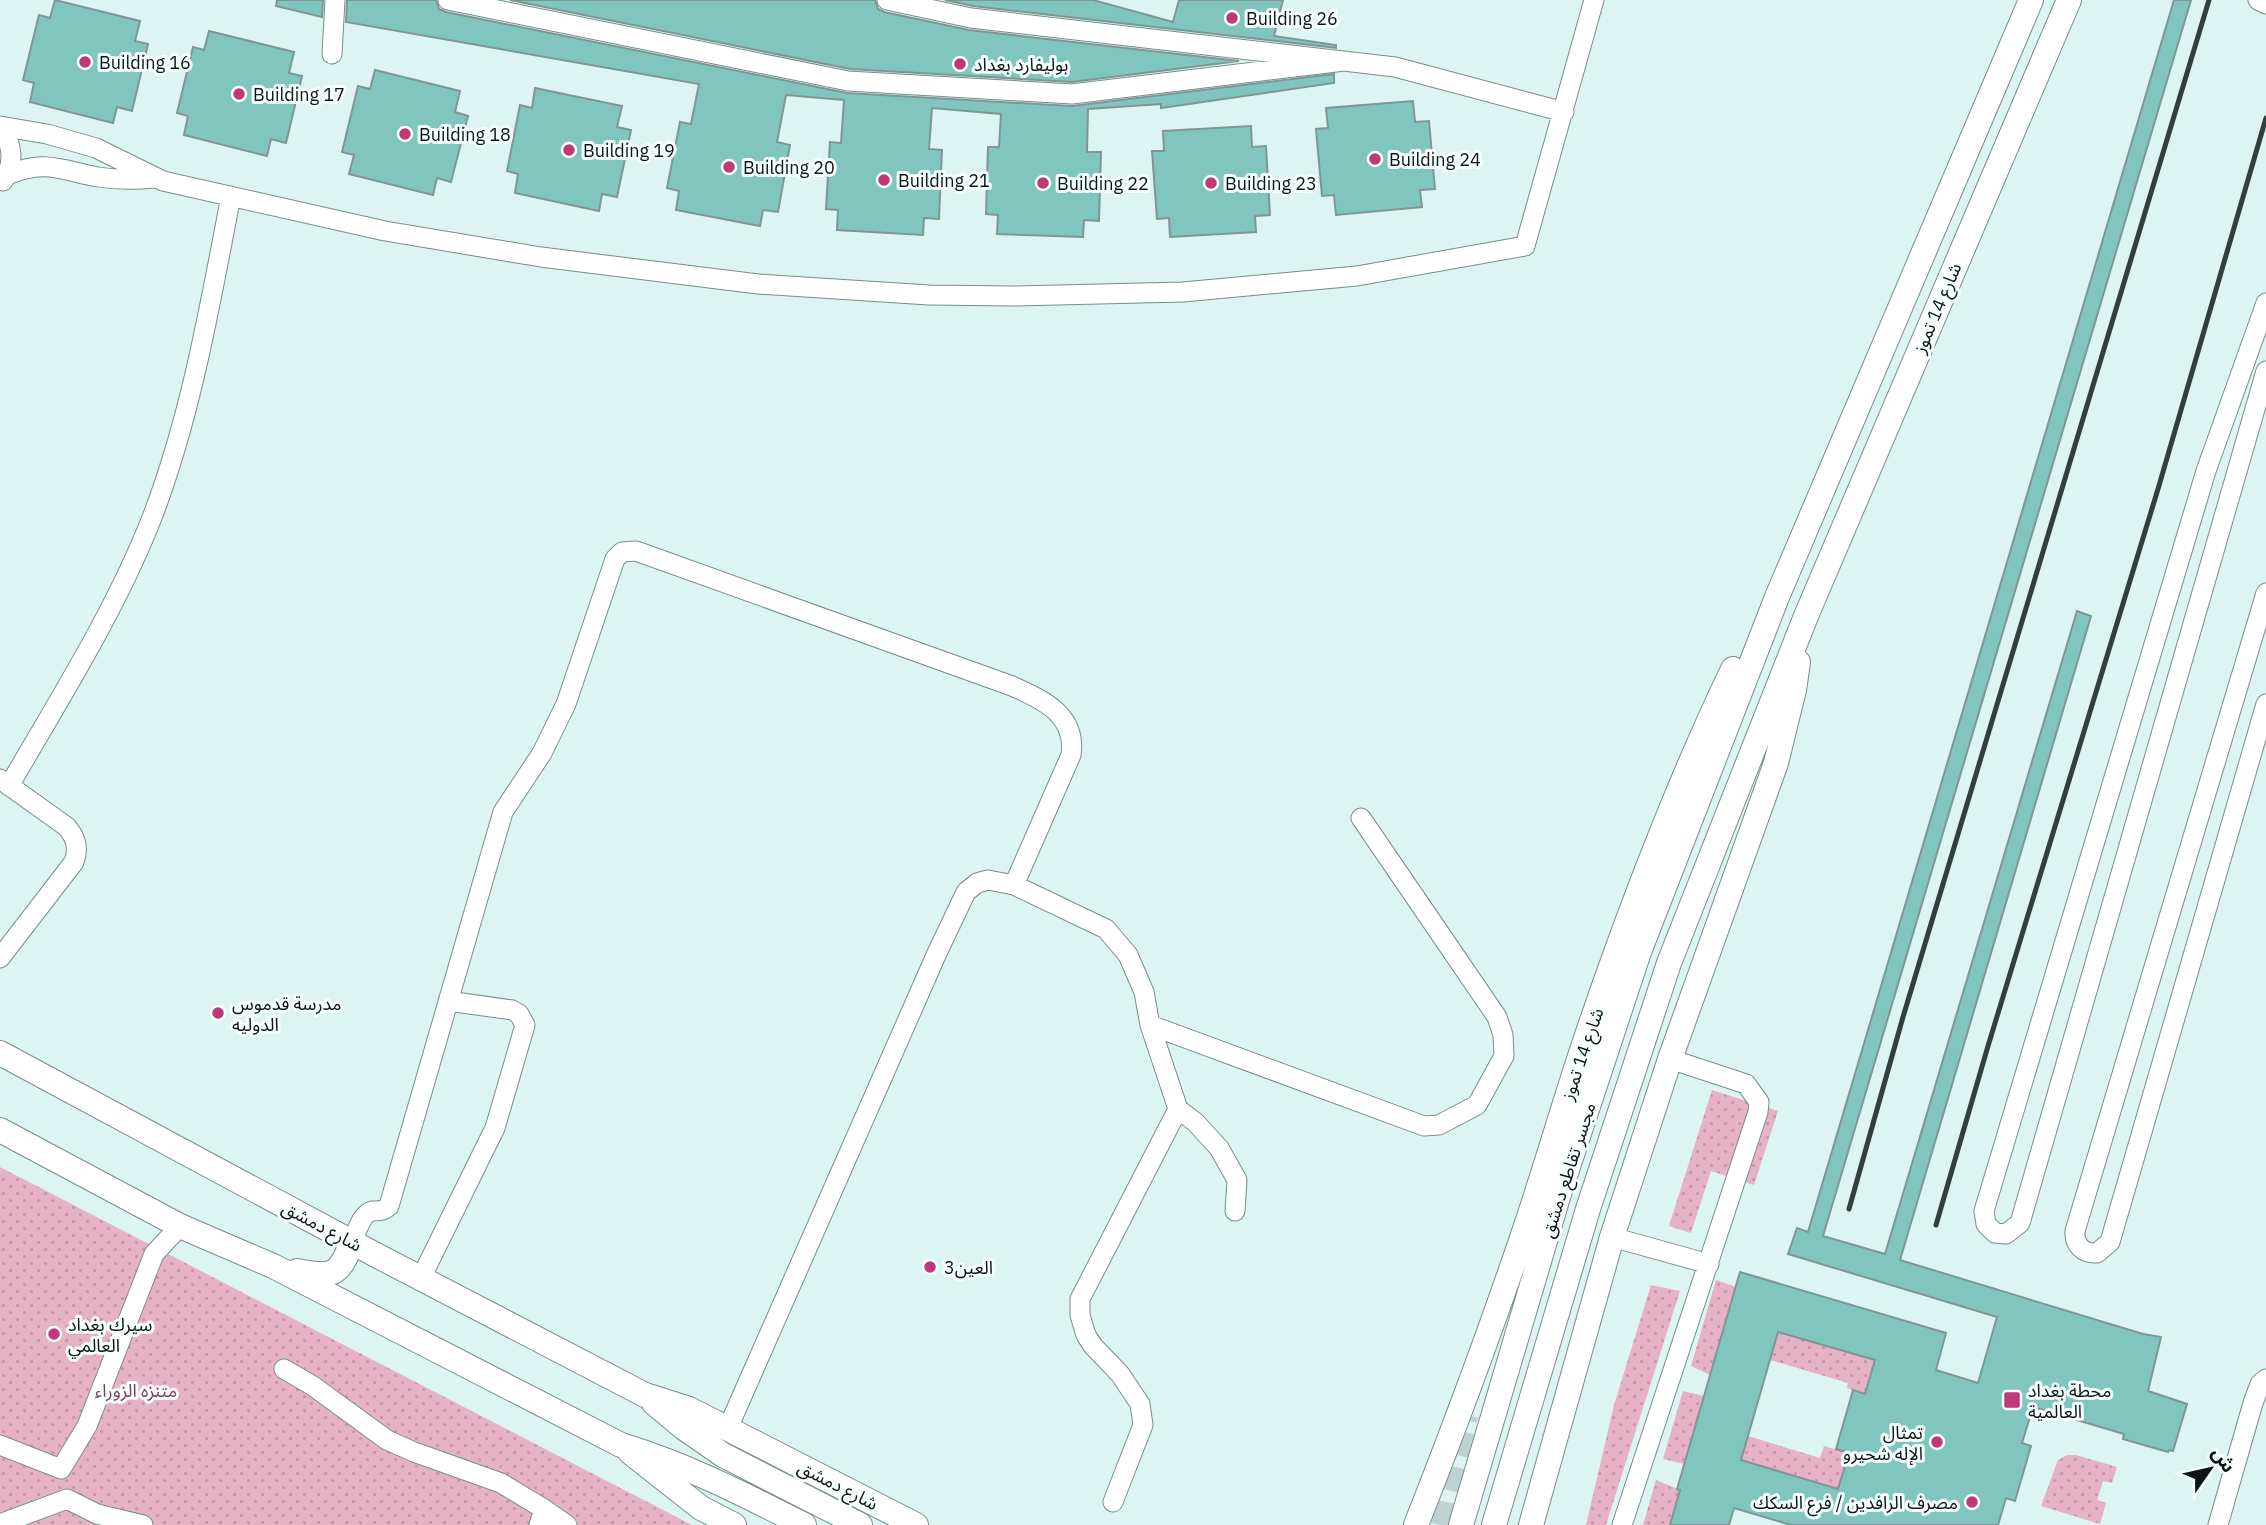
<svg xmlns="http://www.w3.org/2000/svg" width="2266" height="1525" font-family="'IBM Plex Sans','Noto Sans Arabic',sans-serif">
	<defs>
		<pattern id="grass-dots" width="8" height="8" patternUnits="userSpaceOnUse" patternTransform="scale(1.75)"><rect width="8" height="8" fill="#e7b2c5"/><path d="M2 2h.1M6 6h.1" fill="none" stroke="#c598a8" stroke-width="1.8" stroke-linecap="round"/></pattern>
	</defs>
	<rect width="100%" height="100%" fill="#dcf5f2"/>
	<path fill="url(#grass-dots)" d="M1712,1090L1778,1111L1754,1185L1711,1171L1691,1233L1669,1226Z
		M0,1167L692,1525H0Z
		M1716,1280L1736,1287L1710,1375L1691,1366Z
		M1651,1285L1680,1291L1606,1525H1586L1614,1405Z
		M1778,1332L1875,1360L1865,1394L1847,1388L1848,1383L1770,1360Z
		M1683,1391L1704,1396L1684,1464L1663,1459Z
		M1748,1436L1820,1458L1824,1446L1849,1453L1838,1489L1741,1460Z
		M2067,1455H2076L2117,1467L2112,1483L2103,1481L2097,1500L2106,1503L2100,1524L2041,1506L2058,1460Z
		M1656,1480L1680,1490L1670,1525H1643Z"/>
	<path fill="#80c6bf" stroke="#7f9693" stroke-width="2" fill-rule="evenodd" d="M55,0L140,21L135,41L148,44L132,111L117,107L113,123L30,102L34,83L23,80L39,15L50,18Z
		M277,0H323L322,17L276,6Z
		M347,0H436L439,9L446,12L847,93L1072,106L1334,74V83L1161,108V104L1088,109L1087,152H1101L1099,221L1084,220L1083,237L997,234L998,215L986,214L988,147H999L1001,114L932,108L929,149L942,150L939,219L924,218L923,235L837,230L838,210L826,209L830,142L841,143L844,100L786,95L777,142L790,145L778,212L763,210L760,226L676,210L679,191L667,188L680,122L691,124L699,84L346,22Z
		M510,0H875L878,9L884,12L969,30L1239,61L1072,82L850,69Z
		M945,0H1093L1173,22L1179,0H1283L1274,36L1336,45V48L973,6Z
		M2174,0H2191L1823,1236L1885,1254L2077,611L2091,616L1900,1260L2143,1334L2161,1337L2148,1391L2187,1404L2173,1451L2169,1450L2168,1452L2123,1439L2124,1434L2033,1407L2022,1443L2031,1446L2015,1501L2006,1498L1998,1525H1791L1734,1508L1729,1525H1670L1680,1490L1677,1489L1740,1272L1946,1333L1936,1370L1978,1383L1997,1317L1788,1254L1797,1228L1808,1232ZM1778,1332L1875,1360L1865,1394L1853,1390L1836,1449L1849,1453L1838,1489L1741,1460Z
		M209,31L294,52L289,73L302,76L286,143L271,139L267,156L184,135L188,116L177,113L193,47L204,50Z
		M375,70L460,91L455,112L468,116L451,182L437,178L433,195L349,174L354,155L342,152L358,86L370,89Z
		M535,88L622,106L617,127L631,130L617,197L602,194L599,211L515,193L518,174L507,171L520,105L532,108Z
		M1413,101L1415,122L1429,121L1435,189L1420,190L1422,207L1336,215L1334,195L1322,196L1316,129L1328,128L1326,108Z
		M1251,126L1252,147L1266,146L1270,215L1255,216L1256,232L1170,237L1169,218L1157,219L1152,151H1164L1163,131Z"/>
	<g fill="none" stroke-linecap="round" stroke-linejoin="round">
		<path stroke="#bdd3d1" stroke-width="24" stroke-dasharray="24 12" stroke-linecap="butt" d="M1440,1525L1466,1415"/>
		<g stroke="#778e8b" stroke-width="21">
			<path id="minor" d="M448,0L848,81L1072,94L1344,61
				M887,0L971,18L1395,67L1564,112
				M2258,0L2266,4
				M332,54L335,0
				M0,126L47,134L96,148L163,181L385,231L541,257L758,284L929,295L1013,296L1183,292L1357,276L1525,246L1594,0
				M0,128C13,143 15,164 3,181
				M7,175C46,159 60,170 98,177C117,180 135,180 154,178
				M2266,303L2206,471L1984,1211L1986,1224L1995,1233L2006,1234L2020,1223L2266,371
				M2266,593L2075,1231C2074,1245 2083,1254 2097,1253L2110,1242L2266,704
				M0,779L67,827C76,838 79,848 74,862L0,958
				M9,786C60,698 116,610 153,515C192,412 210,304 231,196
				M1150,1025L1424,1126L1439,1125L1477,1105L1504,1056L1503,1035L1497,1017L1361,818
				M1612,1237L1709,1264
				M352,1242C356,1233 362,1213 372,1211C380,1210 382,1212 389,1206L503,812L542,753L566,704L615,559L622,552L636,551L1012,686C1043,700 1077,715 1071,755L1014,885
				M421,1278L495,1128L525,1025L519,1014L512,1010L448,1001
				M284,1369L313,1386L387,1440L414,1452L501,1483L544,1509
				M728,1428L937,953L966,892L977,883L988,880L1014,885L1106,929L1128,955L1144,992L1150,1025L1178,1109L1195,1122L1219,1148L1237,1180L1235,1211
				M0,1445L61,1469L87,1426L154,1254L180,1226
				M1113,1502L1143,1425L1140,1404L1120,1374L1093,1346L1086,1335L1080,1315V1299L1178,1109
				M0,1524L67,1499L97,1514L143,1525
				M539,1525L544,1509L567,1525
				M1622,1525L1758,1112L1759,1102L1746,1084L1670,1059
				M2218,1525L2253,1403L2260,1384L2266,1379"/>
		</g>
		<g stroke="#778e8b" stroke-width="26">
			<path id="major" d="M0,1053L376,1255L645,1395L689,1409L916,1525
				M0,1130L180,1226L273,1266L621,1445C687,1465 743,1494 804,1525
				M297,1271C333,1278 339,1276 352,1242
				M654,1403L684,1428L723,1455L860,1525
				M630,1452L701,1508L734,1525
				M1416,1525C1455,1426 1492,1327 1526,1226C1546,1166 1564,1104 1584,1044C1627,917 1675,790 1733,669
				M1461,1525L1558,1197L1639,952L1777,597L2031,0
				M1494,1525L1588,1209L1669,963L1806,616L2069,0
				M1531,1525L1612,1237L1670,1059L1776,763L1794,690L1798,662"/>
		</g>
		<use href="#minor" stroke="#fff" stroke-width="19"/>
		<use href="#major" stroke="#fff" stroke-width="24"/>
		<path stroke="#333f3d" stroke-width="5" d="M1849,1209L1903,1017L2209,0
			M1936,1225L1988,1046L2158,489L2266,118"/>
	</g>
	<g fill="#bf3878" stroke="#f5fffd" stroke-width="2.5">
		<circle cx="1232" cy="18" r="7"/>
		<circle cx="85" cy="62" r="7"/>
		<circle cx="960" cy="64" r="7"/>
		<circle cx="239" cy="94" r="7"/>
		<circle cx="405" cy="134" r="7"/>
		<circle cx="569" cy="150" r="7"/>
		<circle cx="1375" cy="159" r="7"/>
		<circle cx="729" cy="167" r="7"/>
		<circle cx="884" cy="180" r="7"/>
		<circle cx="1043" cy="183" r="7"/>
		<circle cx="1211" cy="183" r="7"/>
		<circle cx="218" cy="1013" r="7"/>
		<circle cx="930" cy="1267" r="7"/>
		<circle cx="54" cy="1334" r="7"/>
		<rect x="2003" y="1391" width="18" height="18" rx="3.5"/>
		<circle cx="1937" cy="1442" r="7"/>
		<circle cx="1972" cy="1502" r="7"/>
	</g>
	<g text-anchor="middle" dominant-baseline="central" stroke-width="6" stroke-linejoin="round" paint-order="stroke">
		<g font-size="18" fill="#0c1514" stroke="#f5fffd" text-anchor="start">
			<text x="1246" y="18">Building 26</text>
			<text x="99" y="62">Building 16</text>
			<text x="974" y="64">بوليفارد بغداد</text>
			<text x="253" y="94">Building 17</text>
			<text x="419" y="134">Building 18</text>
			<text x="583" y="150">Building 19</text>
			<text x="1389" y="159">Building 24</text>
			<text x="743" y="167">Building 20</text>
			<text x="898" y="180">Building 21</text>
			<text x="1057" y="183">Building 22</text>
			<text x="1225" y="183">Building 23</text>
			<text x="232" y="1003">مدرسة قدموس<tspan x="232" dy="21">الدوليه</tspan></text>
			<text x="944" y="1267">العين3</text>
			<text x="68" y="1324">سيرك بغداد<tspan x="68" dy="21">العالمي</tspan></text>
			<text x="2028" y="1390">محطة بغداد<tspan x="2028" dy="21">العالمية</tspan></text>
			<text x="1923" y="1432" text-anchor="end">تمثال<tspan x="1923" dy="21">الإله شحيرو</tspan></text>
			<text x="1958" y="1502" text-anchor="end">مصرف الرافدين / فرع السكك</text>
		</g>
		<g font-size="18" fill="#0c1514" stroke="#f5fffd">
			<text transform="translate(1937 308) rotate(-67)">شارع 14 تموز</text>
			<text transform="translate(1582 1054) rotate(-71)">شارع 14 تموز</text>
			<text transform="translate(1568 1170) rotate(-72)">مجسر تقاطع دمشق</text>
			<text transform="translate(322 1226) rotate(28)">شارع دمشق</text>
			<text transform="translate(838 1485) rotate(27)">شارع دمشق</text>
		</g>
		<g font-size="18" fill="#823d5a" stroke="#f5fffd">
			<text x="136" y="1390">متنزه الزوراء</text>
		</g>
	</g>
	<g transform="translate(2210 1469) rotate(56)" stroke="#f5fffd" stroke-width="5" paint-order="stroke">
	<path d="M0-5L12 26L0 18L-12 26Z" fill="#0c1514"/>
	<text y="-10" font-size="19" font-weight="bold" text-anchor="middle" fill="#0c1514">ش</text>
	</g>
</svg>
